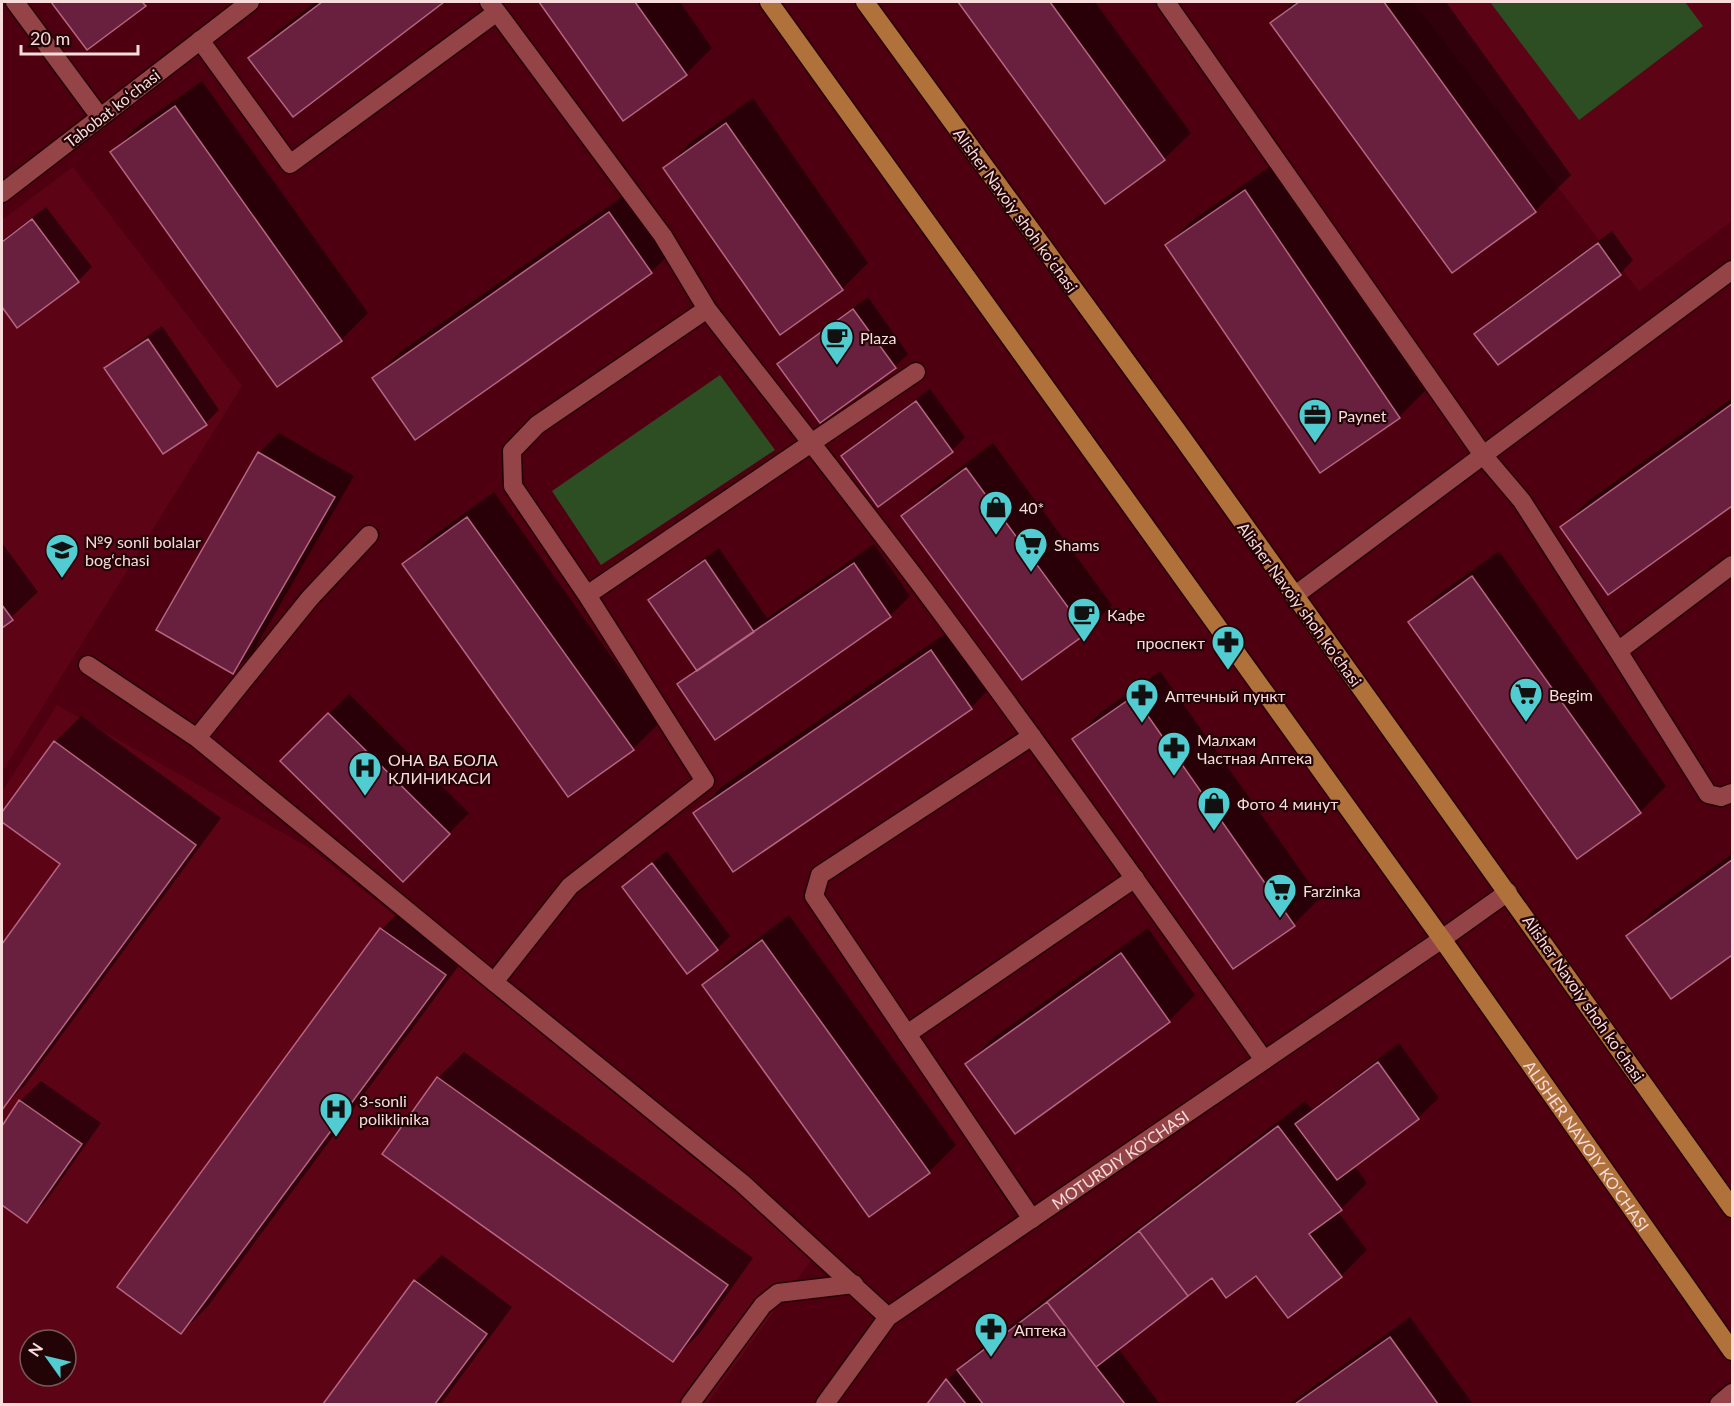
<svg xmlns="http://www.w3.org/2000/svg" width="1734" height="1406" font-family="Lato,sans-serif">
	<rect width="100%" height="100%" fill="#4f0010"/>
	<path fill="#5d0316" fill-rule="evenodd" d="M1413,2H1732V221L1639,291Z
		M73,167L242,386L2,772V220Z
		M57,705L313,850L526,1021L814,1256L707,1404H2V792ZM30,1340H66V1376H30Z"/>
	<path fill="#2d4e23" d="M1490,2H1685L1703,26L1579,120Z
		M720,375L775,450L601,565L552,491Z"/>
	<path fill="#0007" d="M53,2H148L87,47Z
		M316,2H442L293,115L250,58L276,32Z
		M541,2H680L712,48L686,74L623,118Z
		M960,2H1095L1191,133L1164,159L1105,202Z
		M1293,2H1446L1571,175L1535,211L1272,23Z
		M202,81L368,313L341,340L278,385L112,152L138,126Z
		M753,98L868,263L842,289L665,168L691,142Z
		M1272,165L1425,391L1399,417L1320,471L1167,245L1194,219Z
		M636,187L678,246L651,272L416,438L374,378L400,352Z
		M46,207L92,267L78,281L18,326L2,304V240Z
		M1612,231L1633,260L1620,274L1476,334L1490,320Z
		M868,297L908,354L895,367L779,364L793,351Z
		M162,326L219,410L206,423L106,368L120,355Z
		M930,389L965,437L952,451L843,456L856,443Z
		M1732,398V505L1608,593L1562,527L1588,501Z
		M279,433L354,476L253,652L233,672L259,453Z
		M993,443L1112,605L1086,632L903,516L930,490Z
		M494,492L659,723L633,749L404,564L430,538Z
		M2,543L38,592L2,626Z
		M874,544L910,596L890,616L679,685L696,668L650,600L663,587L719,548L767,618Z
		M1499,551L1666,786L1640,812L1410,622L1437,596Z
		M958,625L997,681L971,708L695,814L721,787Z
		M1160,671L1320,898L1294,924L1074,739L1100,713Z
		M349,694L469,813L403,880L282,761Z
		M81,716L221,818L26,1084L2,1109V947L62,864L2,820V814L55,742Z
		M667,851L730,936L717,949L624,887L637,874Z
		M1732,854V953L1671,997L1628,936L1654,910Z
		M408,903L471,949L208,1306L181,1333L119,1287L382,929Z
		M789,915L956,1145L929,1172L870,1215L704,985L730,959Z
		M1148,928L1195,995L1169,1021L967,1064L993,1038Z
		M1399,1043L1439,1098L1418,1118L1354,1165L1367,1183L1338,1212L1367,1250L1341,1276L1256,1274L1212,1276L1118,1348L1160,1404H929L947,1380L973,1354L1305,1101L1312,1109Z
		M464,1052L753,1258L699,1334L673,1360L438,1078Z
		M41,1081L101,1123L47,1200L27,1221L2,1203V1129L20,1101Z
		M442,1255L512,1307L441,1404H325L415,1281Z
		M1410,1317L1473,1404H1289Z"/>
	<path fill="#69203e" stroke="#b66581" stroke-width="1.5" d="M51,2H142L146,6L87,50Z
		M322,2H444L293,117L248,58Z
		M539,2H635L687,75L623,121Z
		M958,2H1050L1165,160L1105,204Z
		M1299,2H1384L1536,212L1452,273L1270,23Z
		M175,106L342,341L277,387L110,152Z
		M726,123L843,290L780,335L663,168Z
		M1245,190L1400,418L1320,473L1165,245Z
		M609,212L652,273L415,440L372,378Z
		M32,219L79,282L17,328L2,307V242Z
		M1598,243L1621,275L1498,365L1474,334Z
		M853,309L896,368L820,423L777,364Z
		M148,339L207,425L163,454L104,368Z
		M916,401L953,452L878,507L841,456Z
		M1732,404V506L1608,595L1560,527Z
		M258,452L335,497L233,674L156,630Z
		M966,468L1087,633L1022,680L901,516Z
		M467,517L634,750L568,797L402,564Z
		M705,560L754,632L697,671L648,600Z
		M854,563L891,617L715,740L677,684Z
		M1472,576L1641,813L1577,859L1408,622Z
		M2,605L13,620L2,628Z
		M931,650L972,709L733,872L693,813Z
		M1134,696L1295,926L1233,969L1072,739Z
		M328,713L450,834L403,882L280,761Z
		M54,741L196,845L2,1110V944L60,864L2,822V812Z
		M1732,860V955L1671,999L1626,936Z
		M652,863L718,950L687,974L622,887Z
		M380,928L446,975L181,1334L117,1287Z
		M762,940L930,1173L869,1217L702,985Z
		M1121,953L1170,1022L1015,1134L965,1064Z
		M1378,1062L1419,1119L1337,1180L1295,1124Z
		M437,1077L728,1285L673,1362L382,1154Z
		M19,1100L82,1144L27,1223L2,1205V1126Z
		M1278,1126L1342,1210L1309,1234L1342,1277L1288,1318L1256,1276L1226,1298L1212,1278L1188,1296L1139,1231Z
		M1139,1231L1188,1296L1096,1367L1047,1302Z
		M414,1280L487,1334L435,1404H323Z
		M1047,1302L1096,1367L1125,1404H983L957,1370Z
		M1390,1337L1438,1404H1295Z
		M946,1379L966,1404H927Z"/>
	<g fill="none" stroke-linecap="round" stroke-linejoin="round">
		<g stroke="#250105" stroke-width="21">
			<path id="lane" d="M15,2L100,117
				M1166,2L1483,455L1522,501L1618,651L1732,565
				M497,12L663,236L707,309
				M200,40L290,164L497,12L489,2
				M916,372L587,595L513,486L512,451L537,425L707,309C779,402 852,494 923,588C1039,744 1152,902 1264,1060
				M369,535L310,598L197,738L494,982L570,886L705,781L587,595
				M1294,596L1732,270
				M1618,651L1708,794L1721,797L1732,793
				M88,665L197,738
				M907,1034L814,896L820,875L1032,736
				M690,1404L763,1305L778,1293L854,1284
				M1719,1404L1732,1393"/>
		</g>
		<g stroke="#250105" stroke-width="21">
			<g id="street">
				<path d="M2,193L250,2"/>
				<path d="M494,982L742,1183L888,1317"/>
				<path d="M1032,1219L907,1034L1135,878"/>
				<path id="s1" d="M825,1404L888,1317L1442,939L1508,892"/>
			</g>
		</g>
		<g stroke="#250105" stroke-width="21">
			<g id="primary">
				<path id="s2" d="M769,2L1442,939L1732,1351"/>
				<path d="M865,2L1181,436L1732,1208"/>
			</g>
		</g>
		<use href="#lane" stroke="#944347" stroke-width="18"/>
		<use href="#street" stroke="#944347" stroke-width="18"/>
		<use href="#primary" stroke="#b0713b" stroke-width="18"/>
	</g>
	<defs>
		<g id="cafe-pin" transform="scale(1.725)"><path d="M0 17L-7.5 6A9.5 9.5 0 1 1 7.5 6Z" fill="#51ccd1" stroke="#220406"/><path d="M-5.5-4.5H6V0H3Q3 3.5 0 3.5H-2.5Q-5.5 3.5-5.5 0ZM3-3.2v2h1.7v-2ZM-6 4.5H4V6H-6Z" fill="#111"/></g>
		<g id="office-pin" transform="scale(1.725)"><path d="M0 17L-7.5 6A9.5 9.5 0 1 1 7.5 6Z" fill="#51ccd1" stroke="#220406"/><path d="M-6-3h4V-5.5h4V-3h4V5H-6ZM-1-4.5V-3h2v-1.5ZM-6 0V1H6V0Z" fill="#111"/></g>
		<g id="shop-pin" transform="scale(1.725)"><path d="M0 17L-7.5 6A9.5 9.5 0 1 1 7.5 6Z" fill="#51ccd1" stroke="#220406"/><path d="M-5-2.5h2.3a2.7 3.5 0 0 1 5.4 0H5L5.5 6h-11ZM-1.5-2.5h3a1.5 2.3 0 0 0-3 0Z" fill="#111"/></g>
		<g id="supermarket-pin" transform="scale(1.725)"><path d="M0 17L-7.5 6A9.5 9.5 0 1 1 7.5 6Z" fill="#51ccd1" stroke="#220406"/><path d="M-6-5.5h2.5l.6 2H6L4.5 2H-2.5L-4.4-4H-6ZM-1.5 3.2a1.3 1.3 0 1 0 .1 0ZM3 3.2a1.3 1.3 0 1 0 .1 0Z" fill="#111"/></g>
		<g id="school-pin" transform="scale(1.725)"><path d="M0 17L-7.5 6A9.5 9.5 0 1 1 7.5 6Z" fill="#51ccd1" stroke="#220406"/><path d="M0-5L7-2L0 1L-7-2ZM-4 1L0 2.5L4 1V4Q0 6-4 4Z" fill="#111"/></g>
		<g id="pharmacy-pin" transform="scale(1.725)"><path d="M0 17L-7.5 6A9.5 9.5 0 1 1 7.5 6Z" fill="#51ccd1" stroke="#220406"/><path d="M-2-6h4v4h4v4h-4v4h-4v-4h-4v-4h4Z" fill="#111"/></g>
		<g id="hospital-pin" transform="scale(1.725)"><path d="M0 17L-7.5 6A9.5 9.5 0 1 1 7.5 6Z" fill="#51ccd1" stroke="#220406"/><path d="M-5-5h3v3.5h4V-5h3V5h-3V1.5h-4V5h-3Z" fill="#111"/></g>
	</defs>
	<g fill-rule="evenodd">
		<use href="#cafe-pin" x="837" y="337"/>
		<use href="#office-pin" x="1315" y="415"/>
		<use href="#shop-pin" x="996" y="507"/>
		<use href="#supermarket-pin" x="1031" y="544"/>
		<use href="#school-pin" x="62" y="550"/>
		<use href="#cafe-pin" x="1084" y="614"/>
		<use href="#pharmacy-pin" x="1228" y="642"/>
		<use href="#supermarket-pin" x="1526" y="694"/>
		<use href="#pharmacy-pin" x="1142" y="695"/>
		<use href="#pharmacy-pin" x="1174" y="748"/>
		<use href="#hospital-pin" x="365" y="768"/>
		<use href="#shop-pin" x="1214" y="803"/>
		<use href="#supermarket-pin" x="1280" y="890"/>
		<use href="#hospital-pin" x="336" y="1109"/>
		<use href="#pharmacy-pin" x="991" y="1329"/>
	</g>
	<g text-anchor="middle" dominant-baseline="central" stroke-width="4.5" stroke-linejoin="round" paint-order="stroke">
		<g font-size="16" fill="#f8dbdb" stroke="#220406">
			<text transform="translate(112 108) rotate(-38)">Tabobat koʻchasi</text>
			<text transform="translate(1016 210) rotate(54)">Alisher Navoiy shoh koʻchasi</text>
			<text transform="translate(1300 604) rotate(54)">Alisher Navoiy shoh koʻchasi</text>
			<text transform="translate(1584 998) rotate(55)">Alisher Navoiy shoh koʻchasi</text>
			<text stroke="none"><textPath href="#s2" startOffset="1406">ALISHER NAVOIY KO'CHASI</textPath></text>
			<text stroke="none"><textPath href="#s1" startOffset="388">MOTURDIY KO'CHASI</textPath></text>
		</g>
		<g font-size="16" fill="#f8dbdb" stroke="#220406" text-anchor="start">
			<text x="860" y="337">Plaza</text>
			<text x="1338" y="415">Paynet</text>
			<text x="1019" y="507">40*</text>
			<text x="85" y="541">№9 sonli bolalar<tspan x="85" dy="18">bog‘chasi</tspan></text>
			<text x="1054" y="544">Shams</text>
			<text x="1107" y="614">Кафе</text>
			<text x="1205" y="642" text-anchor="end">проспект</text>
			<text x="1549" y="694">Begim</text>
			<text x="1165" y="695">Аптечный пункт</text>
			<text x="1197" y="739">Малхам<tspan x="1197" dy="18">Частная Аптека</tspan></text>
			<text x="388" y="759">ОНА ВА БОЛА<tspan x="388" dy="18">КЛИНИКАСИ</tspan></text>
			<text x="1237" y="803">Фото 4 минут</text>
			<text x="1303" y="890">Farzinka</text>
			<text x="359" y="1100">3-sonli<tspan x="359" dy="18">poliklinika</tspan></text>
			<text x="1014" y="1329">Аптека</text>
		</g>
	</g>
	<rect width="1734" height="1406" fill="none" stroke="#f8dbdb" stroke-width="6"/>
	<g transform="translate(48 1358) rotate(304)"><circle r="28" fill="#220406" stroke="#785a5b" stroke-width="1.5"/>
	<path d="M0-4.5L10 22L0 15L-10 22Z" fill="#51ccd1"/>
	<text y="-9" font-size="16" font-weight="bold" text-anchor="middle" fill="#f8dbdb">N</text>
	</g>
	<path d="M21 45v9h117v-9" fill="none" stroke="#f8dbdb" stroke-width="3"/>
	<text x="30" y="45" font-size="18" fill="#f8dbdb" stroke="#220406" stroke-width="4.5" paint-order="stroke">20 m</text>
</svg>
